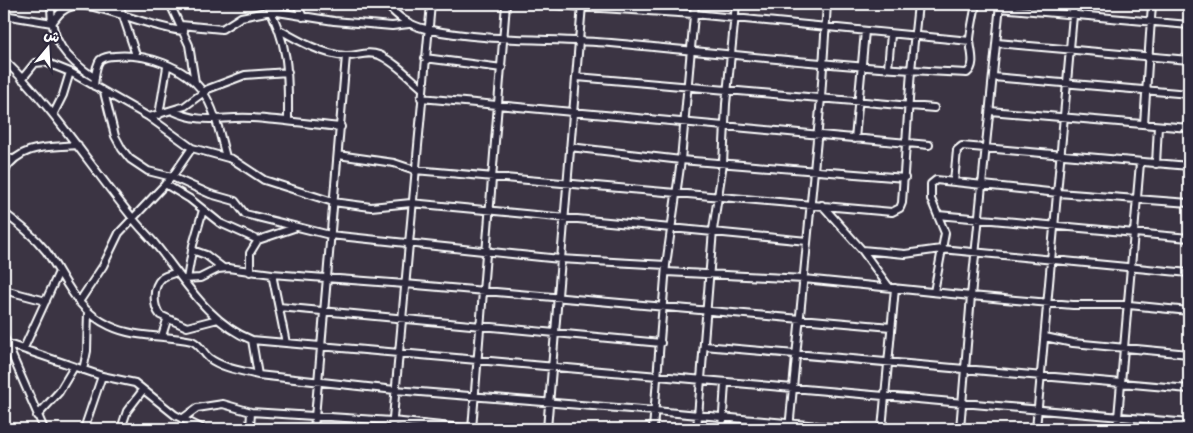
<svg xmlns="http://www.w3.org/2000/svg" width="1193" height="433" font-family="'Shantell Sans','Playpen Sans Arabic',sans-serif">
	<rect width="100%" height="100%" fill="#3b3443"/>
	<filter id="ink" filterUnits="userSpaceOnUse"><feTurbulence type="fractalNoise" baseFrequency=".02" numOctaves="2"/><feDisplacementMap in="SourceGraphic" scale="10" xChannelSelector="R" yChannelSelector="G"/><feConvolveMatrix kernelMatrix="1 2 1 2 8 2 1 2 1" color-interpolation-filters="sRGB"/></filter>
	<g filter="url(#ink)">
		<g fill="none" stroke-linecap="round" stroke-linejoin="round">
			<g stroke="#fff" stroke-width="10">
				<path id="minor" d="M51,4C50,41 66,59 95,78
					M119,4L136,55
					M170,4L189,45L195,82
					M267,4C290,47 288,74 288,121
					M297,4L303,17
					M386,4C398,17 408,25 426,29C487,42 550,38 611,43C730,54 848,68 967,73C977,65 970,50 970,39C971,28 974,15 976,4
					M540,4L694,14L970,41
					M956,4L976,5
					M999,8L1189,25
					M4,15L52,23
					M52,23C58,15 63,8 73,6C100,2 151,29 184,31
					M181,25L222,29L241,17L271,11L334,21L392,26L409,24
					M280,30C299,41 322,54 345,56C357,57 366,50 379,55C395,62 409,77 422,88
					M997,43L1189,60
					M425,58L502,68
					M4,60C53,107 88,163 131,216C138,226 148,235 156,245C184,279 208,323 252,340L1189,423
					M888,68L891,34
					M577,77L934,108
					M993,77L1189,94
					M22,79L35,63L45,62L70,72L149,117L192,148L232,159L264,180L333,202L371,207L411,203L807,241
					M94,86C95,79 95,66 100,60C104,57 110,56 114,56C145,53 185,66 203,92C216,111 220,136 226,157
					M104,92L115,136L122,149L130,159L148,171L172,177L210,194L235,201L245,214L330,235L560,259L666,265
					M421,98L929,145
					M173,111C203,125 222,116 252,118C282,120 311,124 341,127
					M990,111L1189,128
					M54,113L63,95L70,72
					M159,115L167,67
					M149,117L185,106L208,89L245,75L288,72
					M1144,124L1152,4
					M855,139L865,31
					M570,147L681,160L905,178
					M338,155L394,163L415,170L892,212L900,208L902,203L911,70L918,4
					M4,156L12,159
					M1156,164L1158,126
					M4,171C22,143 49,148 78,145
					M954,182L957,150L962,146L1189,166
					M165,184L190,199L220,223L258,240
					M822,205L862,250L889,287
					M4,213C20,225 33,235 46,251C66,279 75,310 110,326C135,338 165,335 192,341C201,345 202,352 209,358C222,368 243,371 258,375L395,390L655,411L852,429
					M938,215L1189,238
					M192,250L206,255L223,268
					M862,250L905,254L941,249L1189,273
					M177,272C172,274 166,275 162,278C152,287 153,306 160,315L187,327L218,319
					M250,272V253L258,240L294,228
					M666,272L804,279L971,296L1000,4
					M272,274L286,343
					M184,279L200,278L218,269L228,268L272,274L405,284L891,327
					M187,279L193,245L203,210
					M4,290L46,301
					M934,292L945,233L931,199V184L936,180L1058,193L1189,203
					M79,302L103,266L119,233L172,177L192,148
					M279,307L661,343
					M162,336L167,320
					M4,337L44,429
					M1045,337L1073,343L1189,354
					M252,340L258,375
					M8,344L102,376L135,383L175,415L203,429
					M704,346L1189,389
					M24,348L58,274
					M83,370L87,351L88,311
					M37,416L59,392L74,367
					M182,419L197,408L223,404L251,412L392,421L472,429L506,4
					M84,429L102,376
					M121,429L127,411L143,390
					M250,429L251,412
					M314,429L346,56
					M392,429L431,4
					M547,429L582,5
					M653,429L666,265L681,160L695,4
					M697,429L713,230L723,163L726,104L736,4
					M722,429L725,383
					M789,429L821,98L827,4
					M882,429L895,288
					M960,429L971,296L1073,305H1129L1189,311
					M1036,429L1074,4
					M1117,429L1140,163"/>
			</g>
			<use href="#minor" stroke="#2f2a3d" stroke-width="6"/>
		</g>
	</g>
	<rect width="1193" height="433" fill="none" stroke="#2f2a3d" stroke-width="20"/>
	<rect x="10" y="10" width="1173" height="413" fill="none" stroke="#fff" stroke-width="2" filter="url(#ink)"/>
	<g transform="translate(48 48) rotate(18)" stroke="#2f2a3d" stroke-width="4" paint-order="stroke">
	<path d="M0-4L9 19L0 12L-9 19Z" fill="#ffffff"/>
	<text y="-8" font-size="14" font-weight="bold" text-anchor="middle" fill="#ffffff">ش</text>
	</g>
</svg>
